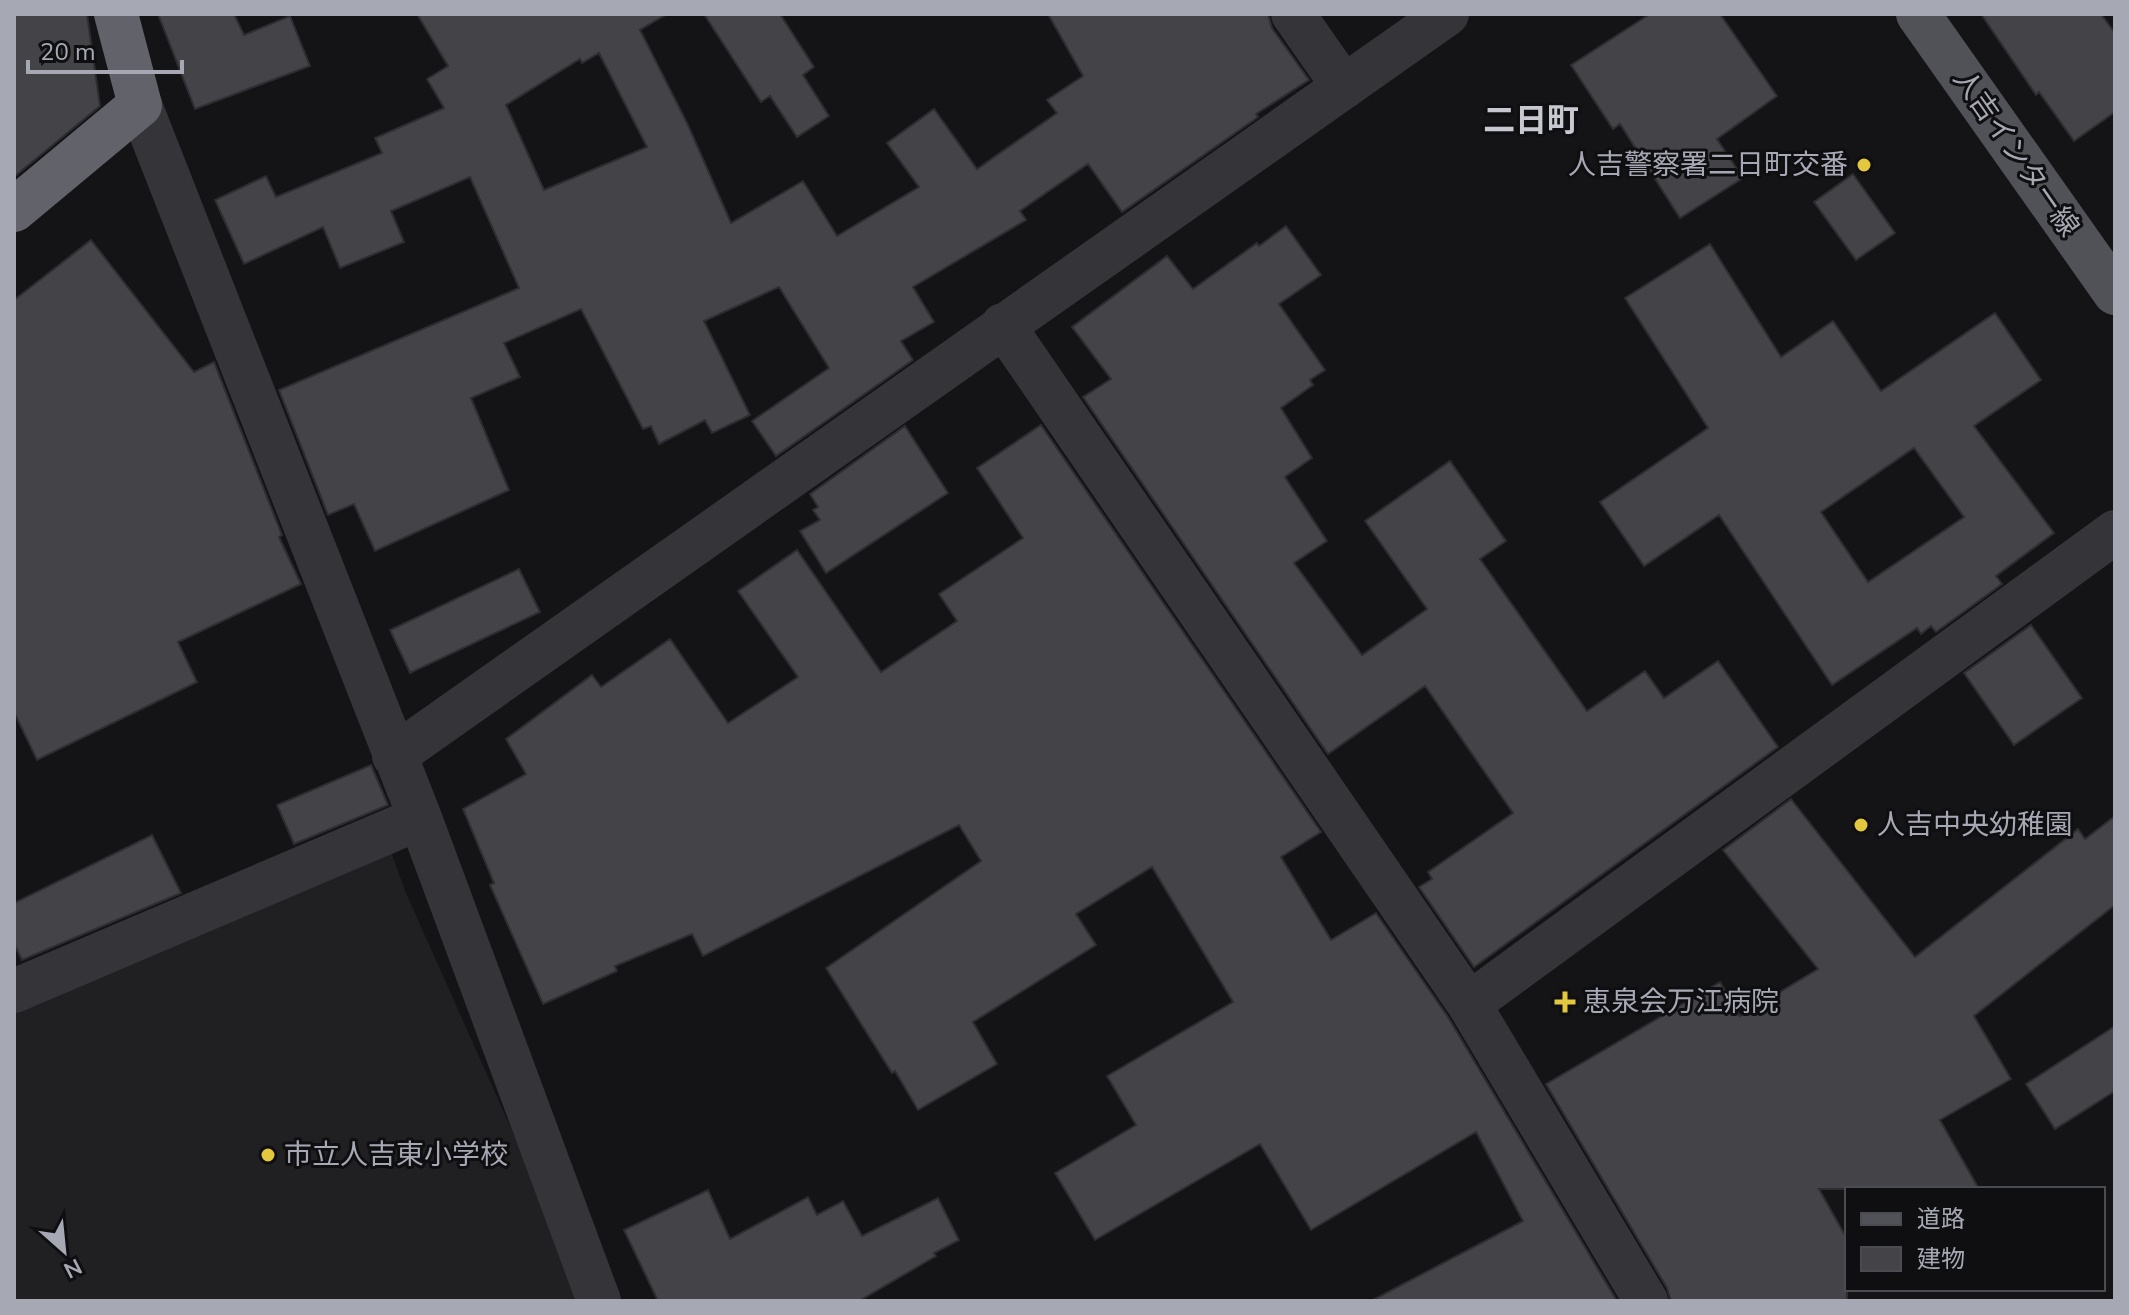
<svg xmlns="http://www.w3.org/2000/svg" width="2129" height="1315" font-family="'Nunito Sans','Noto Sans JP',sans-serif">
	<rect width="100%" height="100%" fill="#141315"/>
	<path fill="#201f22" d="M388,844L406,893L588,1301H14V1009Z"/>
	<path fill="#434348" stroke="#2e2d31" stroke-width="2" fill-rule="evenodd" d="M14,14H87L100,106L14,177Z
		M158,14H234L244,35L290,16L310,66L195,109Z
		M417,14H667L640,30L688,125L731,223L803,181L837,236L919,187L887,143L934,109L977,169L1057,113L1047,100L1083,76L1048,14H1268L1272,28L1309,80L1256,114L1258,117L1122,212L1088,164L1020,211L1026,220L913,287L934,322L901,341L913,360L776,456L752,421L829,368L779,287L704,321L750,415L712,433L705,420L659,444L651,426L643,429L581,309L504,343L520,377L471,398L509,490L375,551L354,504L328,515L279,390L519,288L470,177L391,211L404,242L340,268L323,227L244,264L215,200L266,176L276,197L382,153L375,138L444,108L427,79L448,66ZM599,53L647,147L544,190L506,105L580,59L582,63Z
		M704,14H780L814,67L803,75L829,116L797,137L770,96L761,102Z
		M1650,14H1720L1777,96L1717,139L1743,178L1680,218L1620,124L1613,129L1571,65Z
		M1981,14H2101L2115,33V112L2074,141L2039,92L2036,95Z
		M1853,174L1895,233L1856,260L1814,202Z
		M1286,226L1321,275L1279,304L1325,370L1310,380L1313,385L1281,408L1312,458L1285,477L1327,541L1294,563L1362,655L1427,609L1365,521L1450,461L1506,541L1480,559L1587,711L1645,671L1664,698L1718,661L1778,747L1474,967L1419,887L1432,879L1428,872L1513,813L1425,686L1328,754L1083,397L1111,379L1072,327L1167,256L1193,289L1257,243L1259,246Z
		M91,240L194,372L214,362L282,535L279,537L301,584L178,642L197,682L37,760L14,712V300Z
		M1710,244L1781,357L1833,321L1881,391L1995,313L2041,380L1974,426L2054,533L1996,576L2002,584L1936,632L1931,626L1921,634L1917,628L1832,685L1719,515L1644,566L1600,502L1708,428L1625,298ZM1914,448L1964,517L1868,582L1821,512Z
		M1041,425L1321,832L1281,857L1331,940L1376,913L1448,1017L1617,1301H1371L1523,1221L1476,1132L1311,1230L1260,1144L1095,1240L1055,1173L1136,1125L1107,1076L1233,1002L1152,867L1076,914L1096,945L973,1022L997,1064L918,1110L895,1071L892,1073L826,968L981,861L959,825L703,956L692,934L615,966L617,971L543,1004L490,885L494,883L463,809L526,774L506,739L592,675L601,687L670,639L728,723L798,677L738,591L797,550L881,672L957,621L939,594L1023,538L977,468Z
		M905,426L948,493L826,573L800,531L820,520L813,510L818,507L810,494Z
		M519,569L540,612L410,673L390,630Z
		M2031,625L2082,698L2014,745L1964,673Z
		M371,765L388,805L294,844L277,805Z
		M1791,799L1915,957L2078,829L2085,839L2115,816V905L1974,1016L2011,1079L1940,1120L1979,1189H1819L1847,1239V1301H1671L1667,1288L1546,1084L1720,982L1740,1016L1818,969L1723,850Z
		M152,835L181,893L22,960L14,944V903Z
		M2115,1026V1091L2055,1129L2026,1084Z
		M708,1190L730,1239L808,1197L817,1215L843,1201L862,1236L938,1198L959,1240L934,1253L936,1256L859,1301H658L624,1230Z"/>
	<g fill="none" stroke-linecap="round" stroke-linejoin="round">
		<path stroke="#353539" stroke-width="44" d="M1293,14L1344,87
			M140,105L420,818L599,1301
			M1003,325L1469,1004L1646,1301
			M394,756L1447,14
			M14,991L420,818
			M1469,1004L2115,532"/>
		<path stroke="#515158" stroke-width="44" d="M1918,14L2115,293"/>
		<path stroke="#61626a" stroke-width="44" d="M14,210L140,105L116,14"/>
	</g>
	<g fill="#e3c73e" stroke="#0f0e10" stroke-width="3">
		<circle cx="1864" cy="165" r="8"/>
		<circle cx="1861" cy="825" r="8"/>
		<path d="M1561 990h8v8h8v8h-8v8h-8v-8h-8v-8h8z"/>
		<circle cx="268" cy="1155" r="8"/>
	</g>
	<g text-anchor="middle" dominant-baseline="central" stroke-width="6" stroke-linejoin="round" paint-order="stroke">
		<g font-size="28" fill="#a6a8b4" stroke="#0f0e10">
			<text transform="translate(2016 153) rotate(55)">人吉インター線</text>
		</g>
		<g font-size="28" fill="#a6a8b4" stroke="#0f0e10" text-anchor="start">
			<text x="1848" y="165" text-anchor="end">人吉警察署二日町交番</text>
			<text x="1877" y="825">人吉中央幼稚園</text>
			<text x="1583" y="1002">恵泉会万江病院</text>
			<text x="284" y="1155">市立人吉東小学校</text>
		</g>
		<g font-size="32" font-weight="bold" fill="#c7c8d0" stroke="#0f0e10">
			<text x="1531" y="120">二日町</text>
		</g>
	</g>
	<rect width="2129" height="1315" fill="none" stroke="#a6a8b4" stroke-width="32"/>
	<rect x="1845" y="1187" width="260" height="104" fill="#0f0e10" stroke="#4b4c52" stroke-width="2"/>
	<rect x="1861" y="1213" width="40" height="12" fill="#515158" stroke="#4b4c52" stroke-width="2"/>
	<text x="1917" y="1227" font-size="24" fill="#a6a8b4">道路</text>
	<rect x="1861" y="1247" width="40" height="24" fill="#434348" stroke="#4b4c52" stroke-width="2"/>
	<text x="1917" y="1267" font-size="24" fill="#a6a8b4">建物</text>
	<g transform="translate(64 1251) rotate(153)" stroke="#0f0e10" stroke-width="6" paint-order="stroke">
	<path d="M0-6L14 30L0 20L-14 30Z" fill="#a6a8b4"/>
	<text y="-12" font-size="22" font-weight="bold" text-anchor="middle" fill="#a6a8b4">N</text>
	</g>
	<path d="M28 60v12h154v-12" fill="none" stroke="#a6a8b4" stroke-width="4"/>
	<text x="40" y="60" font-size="24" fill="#a6a8b4" stroke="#0f0e10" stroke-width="6" paint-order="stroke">20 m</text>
</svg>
